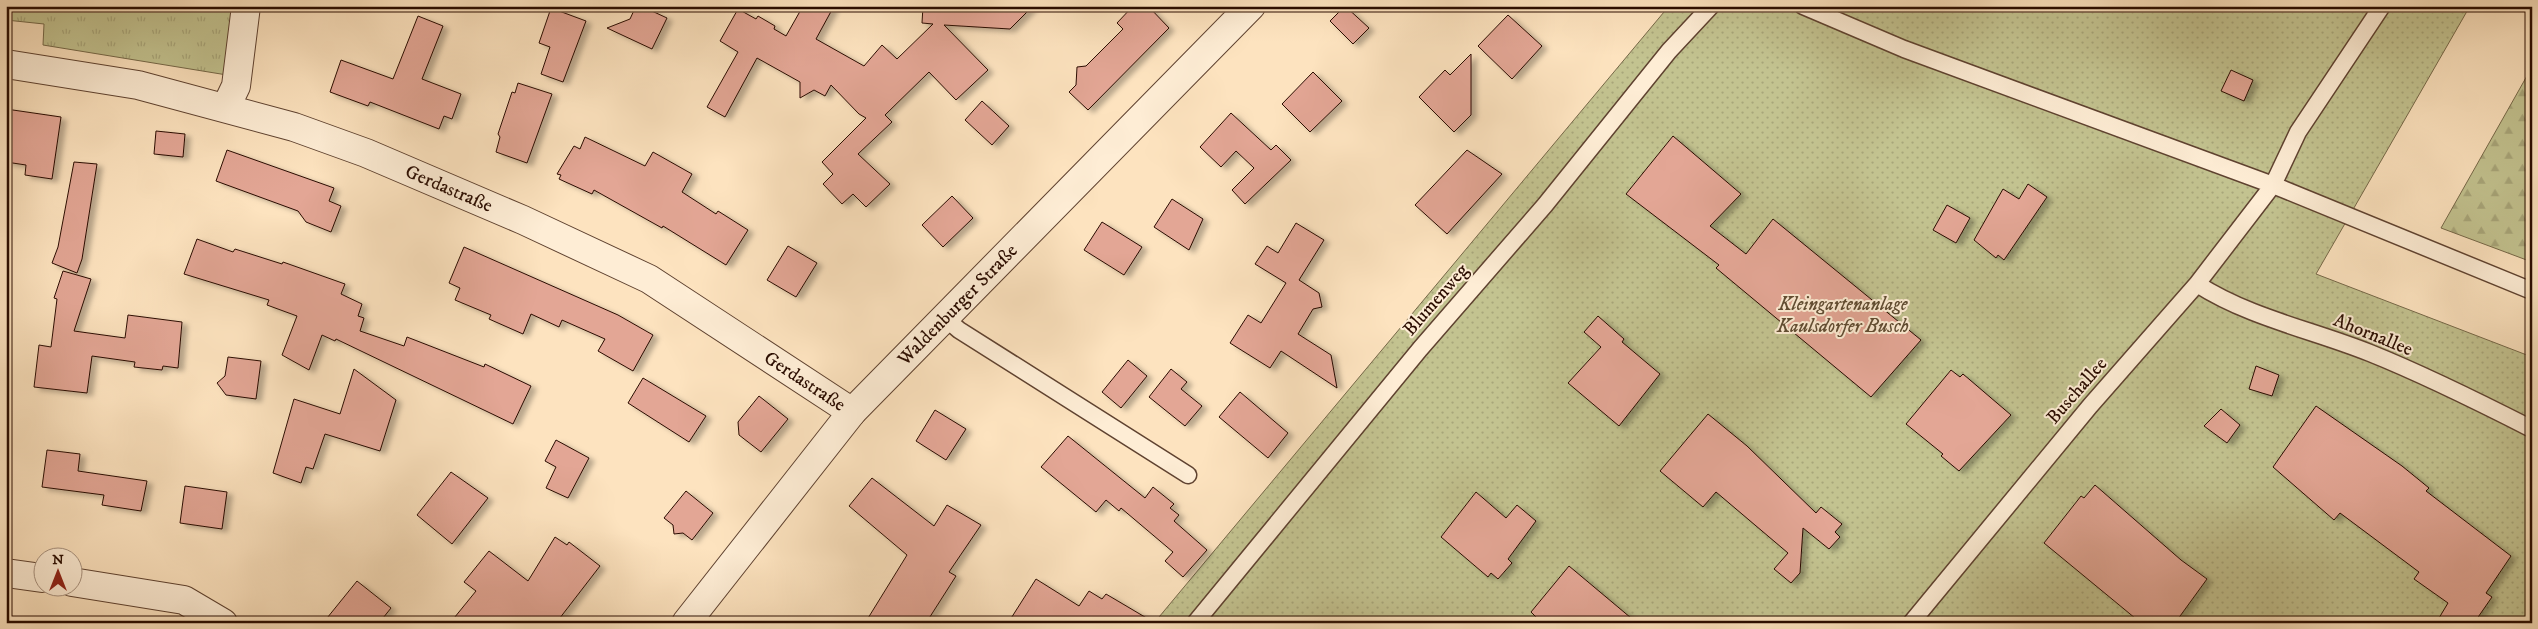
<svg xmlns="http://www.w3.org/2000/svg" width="2538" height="629" font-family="'IM FELL DW Pica',serif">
	<defs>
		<pattern id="forest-firs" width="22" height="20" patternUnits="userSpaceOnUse" patternTransform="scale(1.25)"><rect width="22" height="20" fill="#c3c390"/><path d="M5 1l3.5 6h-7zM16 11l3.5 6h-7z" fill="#a8a67a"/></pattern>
		<pattern id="park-tufts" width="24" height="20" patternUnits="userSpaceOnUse" patternTransform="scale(1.25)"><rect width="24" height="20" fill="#c3c390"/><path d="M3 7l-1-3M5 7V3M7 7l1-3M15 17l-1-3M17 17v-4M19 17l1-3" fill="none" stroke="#a8a67a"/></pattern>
		<pattern id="garden-dots" width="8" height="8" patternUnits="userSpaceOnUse" patternTransform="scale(1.25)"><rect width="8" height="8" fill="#c3c390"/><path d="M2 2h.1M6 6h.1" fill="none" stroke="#a8a67a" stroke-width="1.8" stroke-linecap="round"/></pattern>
		<filter id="shadow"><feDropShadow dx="5.5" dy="3" stdDeviation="2.5" flood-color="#0004"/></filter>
	</defs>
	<rect width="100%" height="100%" fill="#fde3bf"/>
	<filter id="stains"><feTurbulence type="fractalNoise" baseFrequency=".004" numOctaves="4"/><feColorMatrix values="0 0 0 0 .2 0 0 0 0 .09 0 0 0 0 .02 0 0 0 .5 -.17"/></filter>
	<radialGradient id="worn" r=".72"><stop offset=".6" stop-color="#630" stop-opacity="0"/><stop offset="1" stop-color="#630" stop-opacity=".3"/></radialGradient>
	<path fill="url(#forest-firs)" stroke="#766848" d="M2532,67V262L2441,228Z"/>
	<path fill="url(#park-tufts)" stroke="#766848" d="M6,6H234L227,75L43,45L44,24L6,20Z"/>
	<path fill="url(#garden-dots)" stroke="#766848" d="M1669,6H2470L2316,274L2532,357V623H1154Z"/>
	<path fill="#e3a695" stroke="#2a0c00" filter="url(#shadow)" d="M636,6H641L667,18L652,49L607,28L630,19Z
		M803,6H834L816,39L864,66L882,45L897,59L933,24L922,23L923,6H1033L1010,29L944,25L988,70L956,100L929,72L885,115L892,122L858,154L890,184L866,207L853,194L842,204L823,184L833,174L822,162L866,118L859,114L831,85L825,96L814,90L800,98V82L757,58L725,117L707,107L738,52L720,41L738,9L756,19L758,16L775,26L774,29L786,36Z
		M1133,6H1148L1169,28L1088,110L1069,92L1076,85L1077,67L1086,66L1123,29L1117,23Z
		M1345,6L1369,28L1353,44L1330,21Z
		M551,8L586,21L563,82L541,74L550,47L539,43Z
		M1508,15L1542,46L1512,79L1478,46Z
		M418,16L443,26L422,79L461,94L452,119L444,116L439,129L370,102L368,106L330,92L341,60L393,79Z
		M1471,54V115L1454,132L1419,97L1445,70L1450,75Z
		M2231,70L2253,80L2244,101L2221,91Z
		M1313,72L1342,101L1310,132L1282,104Z
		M518,83L552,94L527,163L496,152L500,137L498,134L512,92L515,93Z
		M982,101L1009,126L992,145L965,120Z
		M6,109L61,117L52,179L25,175L26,165L6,162Z
		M1231,113L1271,150L1276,145L1291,160L1245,204L1232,190L1254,168L1236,151L1221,167L1200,147Z
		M156,131L185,134L183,157L154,154Z
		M1673,136L1741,194L1710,226L1746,254L1773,219L1921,340L1871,397L1716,268L1719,265L1626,194Z
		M585,137L645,166L653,152L692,174L682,192L716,214L718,211L748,230L726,265L663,226L662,228L594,190L592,194L559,179L561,175L557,174L574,146L580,149Z
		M227,150L334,188L329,201L341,206L331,232L306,222L298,211L216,181Z
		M1467,150L1502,174L1447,234L1415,205Z
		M74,162L97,164L82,259L77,273L52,263L58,247Z
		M2028,184L2047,197L2004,260L1998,255L1996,258L1974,240L2003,189L2019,199Z
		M952,196L973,218L943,247L922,225Z
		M1172,199L1203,219L1189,250L1154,227Z
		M1947,205L1970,218L1956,243L1933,230Z
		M1102,222L1142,247L1124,275L1084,250Z
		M1296,223L1324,240L1299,280L1319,293L1322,307L1313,309L1298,334L1331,355L1337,388L1281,351L1270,368L1230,343L1248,315L1261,323L1286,283L1255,264L1267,246L1278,253Z
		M197,239L233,252L235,249L282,264L283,262L345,284L341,294L362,304L358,316L364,318L360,331L404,346L407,337L484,367L485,364L531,386L513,424L336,339L335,341L322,335L309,370L282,355L297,316L267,305L269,300L184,274Z
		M788,246L817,263L796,297L767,280Z
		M464,247L618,315L653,335L633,371L598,351L605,339L562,320L559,327L531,314L523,334L489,319L491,315L455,300L460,288L449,283Z
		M63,271L91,279L74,331L125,338L128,315L182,322L178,368L163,366L162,370L134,367L135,362L92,356L87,393L34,387L39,345L51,347L57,299L54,298Z
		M1598,316L1624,339L1622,342L1660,374L1619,426L1568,383L1601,347L1584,332Z
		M228,357L261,361L256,399L226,395L217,383L225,376Z
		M1128,360L1147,376L1121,408L1102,392Z
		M2256,366L2279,375L2272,396L2249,389Z
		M354,369L396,400L380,451L325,434L313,469L306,467L301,483L273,473L294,399L340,414Z
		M1171,369L1187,382L1181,389L1202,406L1185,426L1149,397Z
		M1951,370L1960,377L1963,374L2011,415L1959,471L1941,456L1943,454L1906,424Z
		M643,378L706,416L689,442L628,403Z
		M1240,392L1288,433L1268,458L1219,417Z
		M759,396L788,419L761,452L739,435L738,422Z
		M2316,406L2402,466L2429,488L2426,491L2511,556L2486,593L2492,597L2474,623H2436L2448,603L2414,579L2419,572L2340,513L2334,520L2273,467Z
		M2221,409L2240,425L2227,443L2204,426Z
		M935,410L966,429L946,460L916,441Z
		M1708,414L1747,446L1816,513L1821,507L1842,524L1835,532L1840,537L1829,549L1803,528L1800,573L1791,583L1774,569L1788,553L1716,492L1703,507L1660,471Z
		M1068,436L1145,498L1153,487L1174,504L1170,508L1179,515L1174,521L1207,550L1183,577L1165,561L1173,552L1121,508L1119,511L1106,500L1096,512L1041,467Z
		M556,440L589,458L568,498L546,488L556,467L545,461Z
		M47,450L80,454L78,471L147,481L141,511L102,505L104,495L42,487Z
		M451,472L488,498L452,544L417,515Z
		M872,478L934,526L947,505L981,525L949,572L956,576L926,623H865L907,555L849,506Z
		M2095,485L2181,560L2207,579L2175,623H2141L2044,543L2081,496L2084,498Z
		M185,486L227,492L222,529L180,523Z
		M686,491L713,513L692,540L683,533L674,534L673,525L664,518Z
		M1476,492L1506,518L1517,505L1536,521L1508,559L1512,563L1498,579L1491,573L1488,577L1441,537Z
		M555,537L567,545L569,542L600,566L556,623H450L476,591L464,582L489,551L528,581Z
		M1569,566L1637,623H1542L1531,612Z
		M1036,579L1079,606L1089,591L1102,599L1106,594L1155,623H1008Z
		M357,581L391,608L379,623H323Z"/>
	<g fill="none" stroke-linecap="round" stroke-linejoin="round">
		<g stroke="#5f4230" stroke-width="19">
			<path id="service" d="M1803,6L1904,49L2273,185L2532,291
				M2197,284C2250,318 2313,330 2370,353C2425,375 2479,402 2532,429
				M945,318L959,330L1188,475
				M1195,623L1420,349L1545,205L1669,51L1711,6
				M1911,623L2090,406L2197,284L2273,185L2298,132L2382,6"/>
		</g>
		<g stroke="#5f4230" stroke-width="30">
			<g id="minor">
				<path id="s1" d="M6,64L138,85L294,127L366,153L523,220L649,279L852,412"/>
				<path d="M226,107L236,86L246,6"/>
				<path d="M6,573L42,578"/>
				<path d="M72,582L184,600L223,623"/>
				<path id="s2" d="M686,623L852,412L1251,6"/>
			</g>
		</g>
		<use href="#service" stroke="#feedd5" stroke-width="16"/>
		<use href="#minor" stroke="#feedd5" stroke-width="28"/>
	</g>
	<g text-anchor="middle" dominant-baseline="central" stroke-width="4" stroke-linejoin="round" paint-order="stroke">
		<g font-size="19" fill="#2a0c00" stroke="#feedd5">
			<text stroke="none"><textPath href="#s1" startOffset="462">Gerdastraße</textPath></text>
			<text transform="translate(1436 300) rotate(-49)">Blumenweg</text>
			<text stroke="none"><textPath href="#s2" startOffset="419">Waldenburger Straße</textPath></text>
			<text transform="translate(2373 335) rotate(22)">Ahornallee</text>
			<text stroke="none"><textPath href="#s1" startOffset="868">Gerdastraße</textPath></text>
			<text transform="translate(2077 391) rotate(-49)">Buschallee</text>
		</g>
		<g font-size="19" font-style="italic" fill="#604c32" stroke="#feedd5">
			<text x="1843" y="304">Kleingartenanlage<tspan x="1843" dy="22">Kaulsdorfer Busch</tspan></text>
		</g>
	</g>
	<rect width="2538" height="629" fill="none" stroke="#fde3bf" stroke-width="25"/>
	<rect x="8" y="8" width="2523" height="614" fill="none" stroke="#2a0c00" stroke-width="2.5"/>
	<rect x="12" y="12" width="2513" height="604" fill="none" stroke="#2a0c00"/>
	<g transform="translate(58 572)"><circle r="24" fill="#feedd5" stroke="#a99380"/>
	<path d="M0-4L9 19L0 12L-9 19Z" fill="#8f2418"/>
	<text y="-8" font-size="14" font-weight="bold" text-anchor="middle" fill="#2a0c00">N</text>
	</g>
	<rect width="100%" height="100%" filter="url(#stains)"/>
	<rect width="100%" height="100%" fill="url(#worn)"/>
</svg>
